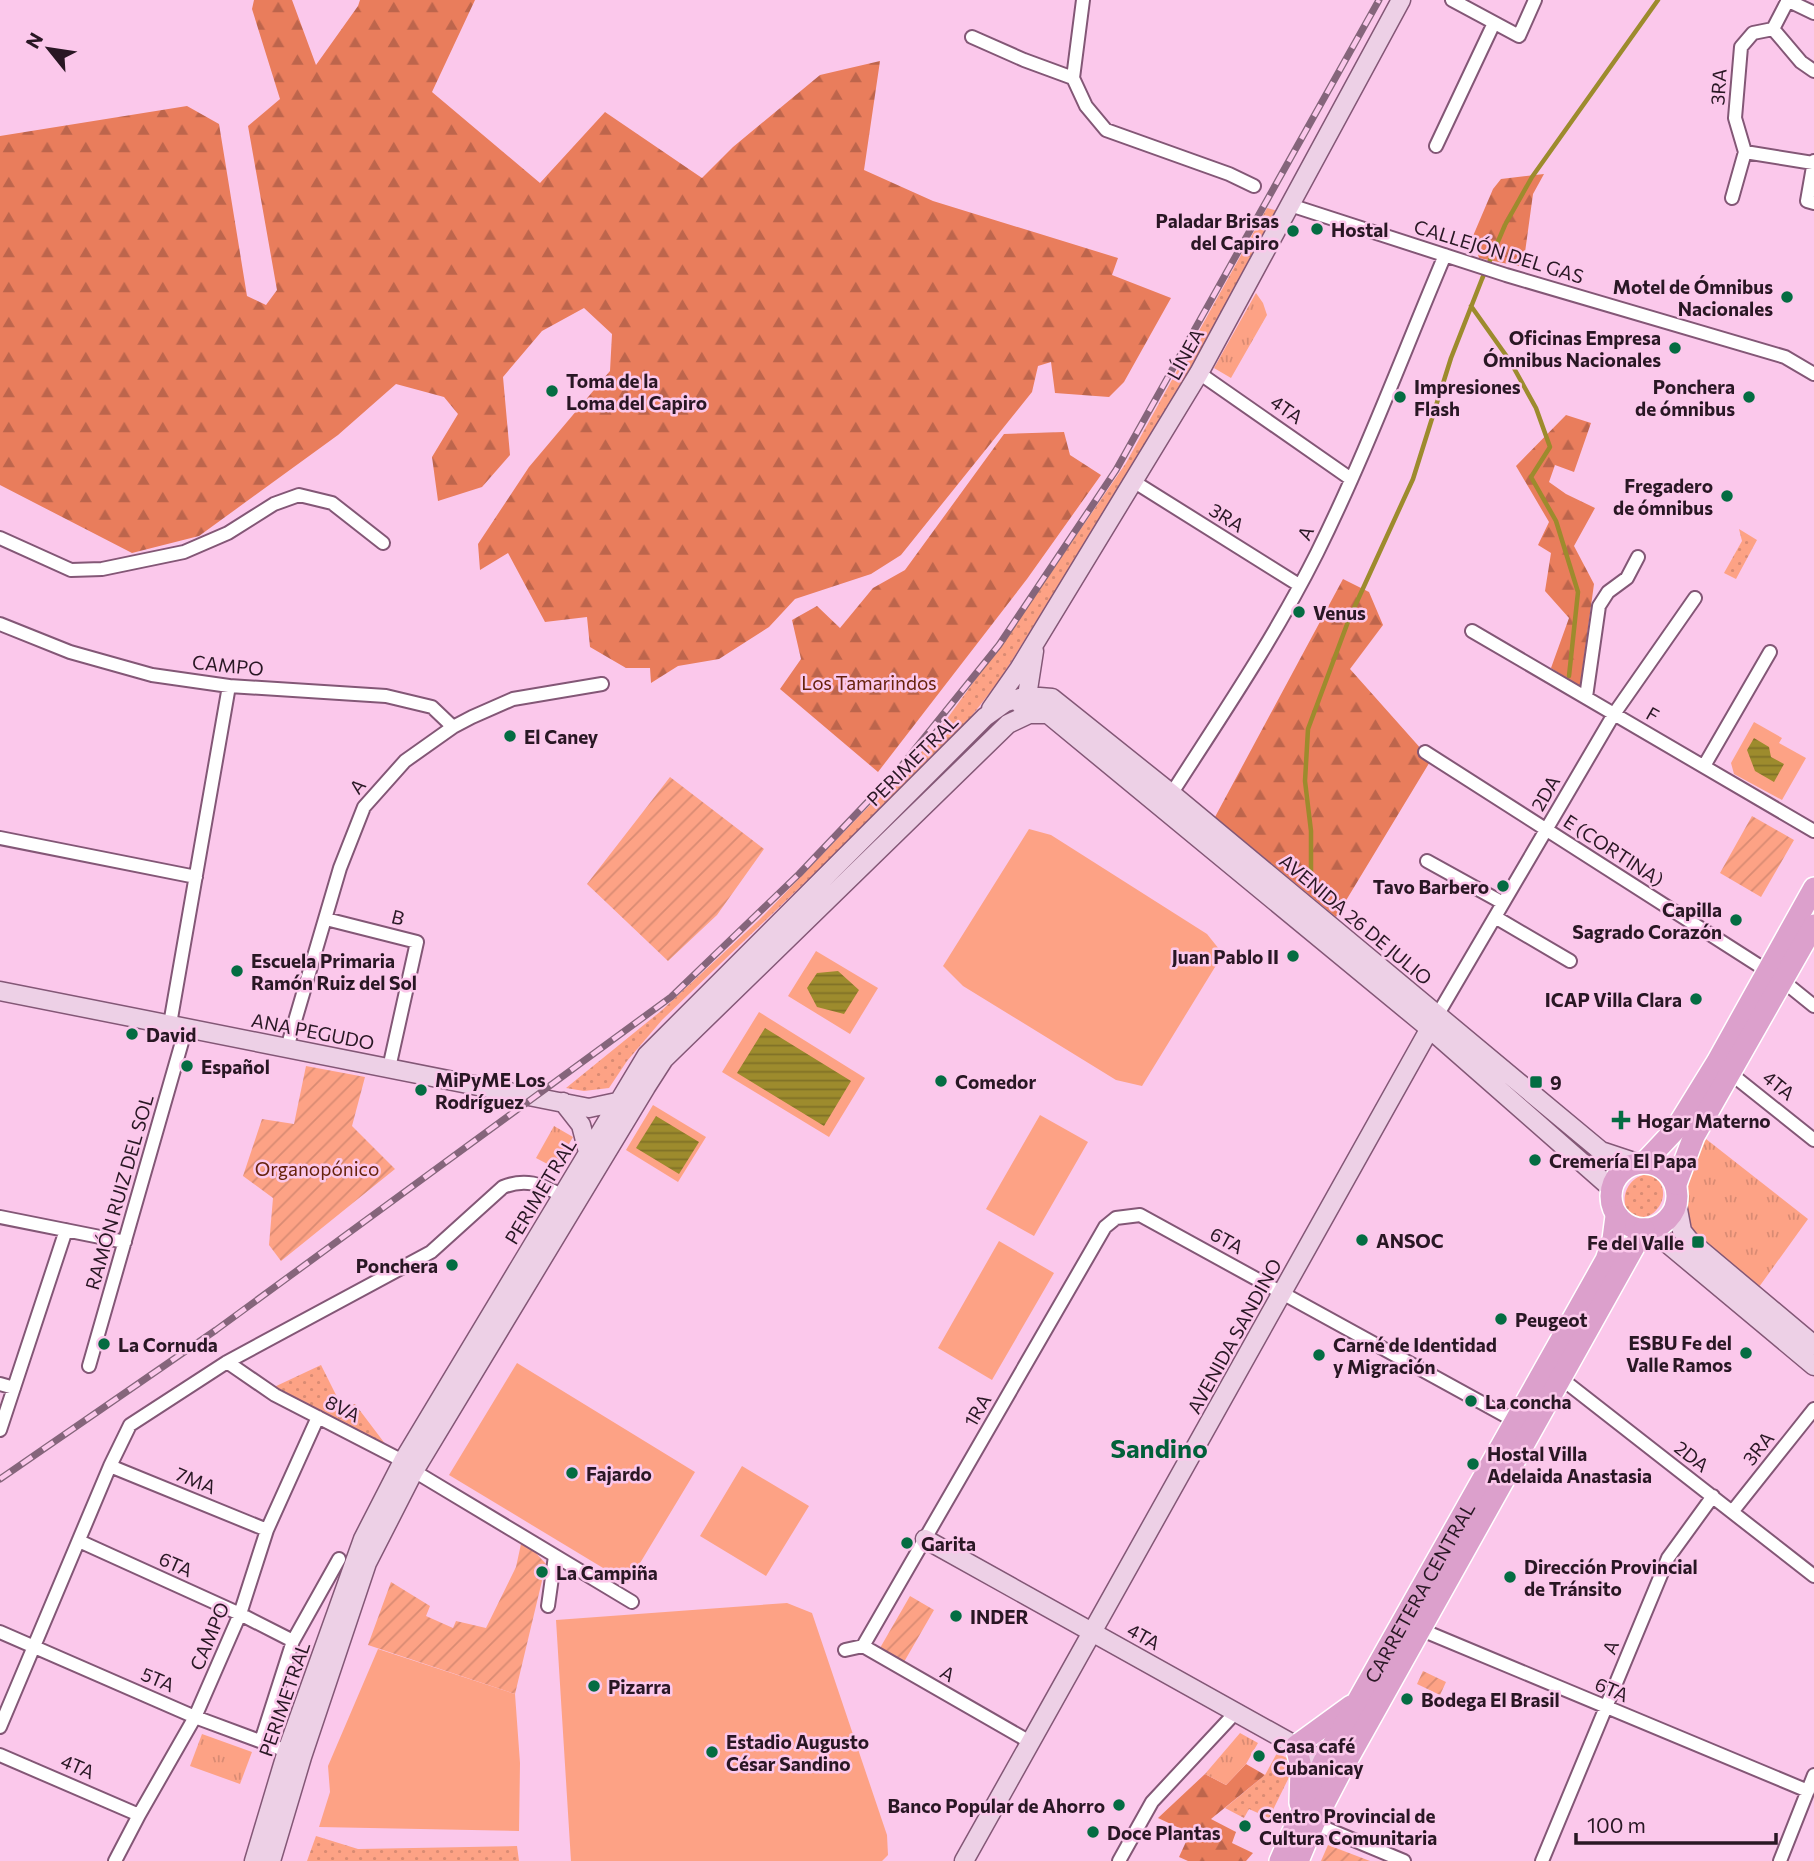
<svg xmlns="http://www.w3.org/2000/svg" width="1814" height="1861" font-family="Commissioner,sans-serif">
	<defs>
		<pattern id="grass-dots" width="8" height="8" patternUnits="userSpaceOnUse" patternTransform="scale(1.75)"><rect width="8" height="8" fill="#fda285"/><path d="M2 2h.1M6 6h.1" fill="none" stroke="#d98b73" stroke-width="1.8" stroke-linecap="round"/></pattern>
		<pattern id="forest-firs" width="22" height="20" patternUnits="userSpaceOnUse" patternTransform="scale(1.75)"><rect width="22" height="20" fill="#e97d5c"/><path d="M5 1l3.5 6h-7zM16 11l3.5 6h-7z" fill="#bd654c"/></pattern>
		<pattern id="park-tufts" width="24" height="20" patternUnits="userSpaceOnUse" patternTransform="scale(1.75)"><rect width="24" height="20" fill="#fda285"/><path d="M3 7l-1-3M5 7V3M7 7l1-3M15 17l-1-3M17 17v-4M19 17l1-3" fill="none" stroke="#d98b73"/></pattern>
		<pattern id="garden-furrows" width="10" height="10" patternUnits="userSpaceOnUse" patternTransform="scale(1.75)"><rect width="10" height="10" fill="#fda285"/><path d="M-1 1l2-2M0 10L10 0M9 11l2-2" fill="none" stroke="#d98b73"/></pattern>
		<pattern id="water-rules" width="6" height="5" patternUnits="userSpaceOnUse" patternTransform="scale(1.75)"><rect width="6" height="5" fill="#9d8b2d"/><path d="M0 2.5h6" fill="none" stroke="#807126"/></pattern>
	</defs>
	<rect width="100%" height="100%" fill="#fbc8eb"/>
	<path fill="url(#grass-dots)" d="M1267,208L1278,211L1193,371L999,681L952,741L662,1020L627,1061L609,1088L584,1091L566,1088L661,1011L759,920L928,745L1012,629L1126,463Z
		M1739,529L1757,540L1736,579L1724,573L1742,541Z
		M1647,1174C1683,1185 1651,1237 1626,1209C1621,1193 1630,1177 1647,1174Z
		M321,1365L341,1405L346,1407L355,1404L386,1445L272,1388Z
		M1277,1753L1293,1761L1294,1767L1269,1818L1249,1809L1244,1818L1225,1808L1265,1775Z
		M316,1836L358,1849L517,1846L519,1861H307Z"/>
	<path fill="url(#forest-firs)" d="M254,0H292L316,65L358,6L360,0H475L432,92L540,183L605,112L702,178L733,147L820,75L880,61L864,170L933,201L1118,258L1112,275L1171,298L1124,382L1109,397L1055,393L1051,362L1038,366L1032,392L901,555L871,574L795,599L769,627L719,659L678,666L651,683L650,668H626L590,647L587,617L545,622L508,553L480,570L478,544L529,467L610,371L612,334L584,308L542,331L503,377L510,455L482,487L438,501L432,457L458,414L444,397L396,384L338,435L199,536L132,553L0,485V136L187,106L219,124L247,296L266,305L277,290L248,126L280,99L252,9Z
		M1544,174L1533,194L1523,267L1479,258L1473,236L1493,189L1501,179Z
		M1566,415L1591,423L1574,472L1555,465L1549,482L1566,494L1595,508L1574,546L1594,584L1580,687L1551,668L1569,618L1545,591L1551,553L1538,545L1549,522L1516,466Z
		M1064,432L1070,455L1101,475L1027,579L878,772L780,689L801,659L792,620L817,606L840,628L873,588L905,570L1004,434Z
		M1343,579L1369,592L1383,625L1350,669L1431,760L1336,917L1215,817Z
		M1246,1764L1265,1775L1211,1819L1236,1832L1232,1843L1253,1853L1246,1861H1188L1179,1857L1190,1833L1158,1818L1205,1774L1226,1785Z"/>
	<path fill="url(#park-tufts)" d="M1256,293L1263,303L1267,315L1231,378L1214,368Z
		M554,1126L573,1137L555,1168L536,1158Z
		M1706,1139L1808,1219L1759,1287L1693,1233L1686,1205L1691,1166Z
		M1240,1733L1258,1743L1246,1764L1226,1785L1205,1774Z
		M202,1734L252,1752L240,1784L190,1766Z"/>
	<path fill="url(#garden-furrows)" d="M670,777L764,849L717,915L668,961L587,884Z
		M1752,816L1794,840L1761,897L1720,873Z
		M306,1066L365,1077L352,1126L395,1169L281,1261L269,1245L273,1198L243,1176L262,1119L294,1124Z
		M521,1544L534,1551L546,1564L515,1694L368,1645L391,1582L430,1606L426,1616L453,1628L456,1621L486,1628L516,1567Z
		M910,1596L934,1610L904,1662L880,1648Z
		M1423,1671L1446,1682L1440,1695L1417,1684Z
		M1328,1845L1370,1861H1321Z"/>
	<path fill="#fda285" d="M1754,722L1782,738L1779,743L1806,758L1782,800L1734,774L1731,763Z
		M1029,829L1051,835L1207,934L1223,954L1142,1086L1116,1080L963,986L943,966Z
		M816,951L878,988L850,1034L788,996Z
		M759,1012L865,1078L829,1137L722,1072Z
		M653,1105L706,1137L678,1182L626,1150Z
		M1040,1115L1088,1142L1034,1236L986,1209Z
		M999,1241L1054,1273L992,1380L938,1348Z
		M517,1363L695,1472L628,1583L449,1475Z
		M742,1466L809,1506L766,1576L700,1536Z
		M787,1603L812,1613L887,1835L888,1855L882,1861H571L556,1620Z
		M378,1649L515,1694L520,1763L519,1831L319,1827L330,1792L328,1766Z"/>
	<path fill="url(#water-rules)" d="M1754,738L1769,747L1771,757L1784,764L1774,782L1755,771L1747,750Z
		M838,971L859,990L844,1014L817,1007L807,988L817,973Z
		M765,1028L851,1081L824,1126L737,1073Z
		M656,1116L699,1142L679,1174L636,1148Z"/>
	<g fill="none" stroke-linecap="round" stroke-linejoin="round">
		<path stroke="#9d8b2d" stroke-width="4.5" d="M1471,306L1510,361L1536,408L1550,447L1531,477L1556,521L1578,592L1569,676
			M1311,873V831L1305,781L1308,729L1349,619L1413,479L1451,358L1482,279L1505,225L1532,177L1658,0"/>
		<g stroke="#835776" stroke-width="16">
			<path id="street" d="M1452,0L1519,36L1535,0
				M1787,0L1814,13
				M1773,29L1801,62L1814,71
				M1773,29L1788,0
				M972,37L1024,60L1073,78L1086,106L1106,130L1229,174L1254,186
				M1073,78L1083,0
				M1436,146L1494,23
				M1745,152L1813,163
				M1814,161L1807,201L1814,203
				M1732,198L1745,152L1735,118L1741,47L1753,33L1773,29
				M1290,205L1506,275L1785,357L1814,374
				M1199,373L1351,479
				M1133,481L1299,585
				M0,538L71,570L102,569L184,552L228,533L274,504L299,495L332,503L383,543
				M0,624L70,652L152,675L229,686L386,696L432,707L453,727
				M1472,631L1814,831
				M1586,697L1599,606L1608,592L1627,578L1638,557
				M1425,752L1783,981L1814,1006
				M1704,766L1770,652
				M1168,799C1220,718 1274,639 1317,553C1365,456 1403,354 1445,255
				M0,838L196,877
				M1427,861L1503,903
				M1495,917L1570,961
				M326,919L417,942L389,1068
				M1438,1014L1614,714L1695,598
				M170,1024L229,686
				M287,1048L340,868L364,807L405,761L453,727L472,717L513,699L602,684
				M1725,1069L1814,1140
				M0,1217L125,1242
				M227,1362L275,1395L403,1461L414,1471L632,1602
				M89,1366L186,1028
				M1558,1376L1814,1576
				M0,1384L14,1388
				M0,1430L66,1230
				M110,1466L267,1530
				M1732,1512L1814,1409
				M79,1541L240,1614L293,1641
				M548,1606L555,1556
				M1417,1628L1808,1791
				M0,1632L195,1717L292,1753
				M863,1646L1105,1227L1116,1218L1140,1215L1515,1421
				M845,1650L863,1646L1030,1742
				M0,1727L110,1466L130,1425L227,1362L431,1252L503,1187C525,1178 541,1184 561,1195
				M261,1741L293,1641L339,1559
				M0,1755L139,1815
				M1308,1821L1404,1861
				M115,1861L139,1815L195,1717L240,1614L267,1530L318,1417
				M1119,1861L1152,1802L1236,1712
				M1542,1861L1668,1558L1713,1496
				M1780,1861L1814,1775"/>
		</g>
		<g stroke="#835776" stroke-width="21">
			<path id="secondary" d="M1021,705L1027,696L1034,651
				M991,709L1019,669L1199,373L1401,0
				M0,991L589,1108L617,1102L624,1099
				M563,1102L581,1125L588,1152
				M1677,1204L1682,1231L1690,1241L1814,1345
				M1650,1229L1814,1366
				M925,1539L1334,1767
				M254,1861L287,1751L363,1539L403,1461L647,1055L985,717L1006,702L1027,696L1052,698L1172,794L1601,1151L1637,1163
				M271,1861L302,1757L367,1563L414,1471L646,1087L664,1059L1008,724L1029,714H1048L1430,1029L1611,1188
				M964,1861L1434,1021"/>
		</g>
		<g stroke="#fff" stroke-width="24">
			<g id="primary">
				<circle cx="1644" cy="1196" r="33"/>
				<path d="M1644,1163L1675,1130L1717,1062L1814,888"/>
				<path d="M1676,1184L1694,1136L1814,925"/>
				<path d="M1300,1803L1301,1767L1296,1746L1351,1706"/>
				<path id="s1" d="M1280,1861L1324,1761L1606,1260L1613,1239L1616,1216"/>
				<path d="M1298,1861L1314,1823L1341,1771L1644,1229"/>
			</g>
		</g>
		<use href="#street" stroke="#fff" stroke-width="12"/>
		<use href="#secondary" stroke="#edd0e6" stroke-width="18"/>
		<use href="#primary" stroke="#dca0cc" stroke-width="21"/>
		<g stroke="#85657b" stroke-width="7">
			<path id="rail" d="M0,1479L216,1330L671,997L799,874L899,769L999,645L1116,470L1379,0"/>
		</g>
		<use href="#rail" stroke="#fbc8eb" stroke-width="4.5" stroke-dasharray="13" stroke-linecap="butt"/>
	</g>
	<g fill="#046c42" stroke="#fbc8eb" stroke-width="2.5">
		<circle cx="1317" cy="229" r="7"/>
		<circle cx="1293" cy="231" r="7"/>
		<circle cx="1787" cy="297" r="7"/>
		<circle cx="1675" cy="348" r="7"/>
		<circle cx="552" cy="391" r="7"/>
		<circle cx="1400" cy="397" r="7"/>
		<circle cx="1749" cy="397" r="7"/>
		<circle cx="1727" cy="496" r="7"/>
		<circle cx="1299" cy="612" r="7"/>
		<circle cx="510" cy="736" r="7"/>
		<circle cx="1503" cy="886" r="7"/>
		<circle cx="1736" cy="920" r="7"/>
		<circle cx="1293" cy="956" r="7"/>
		<circle cx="237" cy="971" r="7"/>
		<circle cx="1696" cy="999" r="7"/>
		<circle cx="132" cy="1034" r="7"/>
		<circle cx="187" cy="1066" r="7"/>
		<circle cx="941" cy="1081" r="7"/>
		<rect x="1529" y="1075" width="14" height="14" rx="3.5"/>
		<circle cx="421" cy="1090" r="7"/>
		<path d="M1617.5 1109.5h7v7h7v7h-7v7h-7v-7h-7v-7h7z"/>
		<circle cx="1535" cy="1160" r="7"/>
		<circle cx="1362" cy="1240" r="7"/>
		<rect x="1691" y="1235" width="14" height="14" rx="3.5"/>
		<circle cx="452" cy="1265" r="7"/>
		<circle cx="1501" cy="1319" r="7"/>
		<circle cx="104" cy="1344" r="7"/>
		<circle cx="1746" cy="1353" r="7"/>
		<circle cx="1319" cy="1355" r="7"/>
		<circle cx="1471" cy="1401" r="7"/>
		<circle cx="1473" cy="1464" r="7"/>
		<circle cx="572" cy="1473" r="7"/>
		<circle cx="907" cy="1543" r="7"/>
		<circle cx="542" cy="1572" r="7"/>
		<circle cx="1510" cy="1577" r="7"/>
		<circle cx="956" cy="1616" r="7"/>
		<circle cx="594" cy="1686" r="7"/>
		<circle cx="1407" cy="1699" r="7"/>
		<circle cx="712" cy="1752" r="7"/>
		<circle cx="1259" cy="1756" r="7"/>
		<circle cx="1119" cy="1805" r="7"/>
		<circle cx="1245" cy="1826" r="7"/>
		<circle cx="1093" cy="1832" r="7"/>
	</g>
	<g text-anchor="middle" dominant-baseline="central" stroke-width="5" stroke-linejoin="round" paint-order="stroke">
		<g font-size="19" fill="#291724" stroke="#fbc8eb">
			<text transform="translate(1718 87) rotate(-86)">3RA</text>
			<text transform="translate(1499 251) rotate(17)">CALLEJÓN DEL GAS</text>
			<text transform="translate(1185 354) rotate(-61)">LÍNEA</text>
			<text transform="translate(1287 409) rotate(35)">4TA</text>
			<text transform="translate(1227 517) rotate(32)">3RA</text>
			<text transform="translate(1305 533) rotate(-65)">A</text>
			<text transform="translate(228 665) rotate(6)">CAMPO</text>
			<text transform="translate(1653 714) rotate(30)">F</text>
			<text transform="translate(912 760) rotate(-45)">PERIMETRAL</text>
			<text transform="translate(357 786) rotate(-51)">A</text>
			<text transform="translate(1545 793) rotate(-60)">2DA</text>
			<text transform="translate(1614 850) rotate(33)">E (CORTINA)</text>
			<text transform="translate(398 917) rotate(14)">B</text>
			<text transform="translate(1356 919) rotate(40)">AVENIDA 26 DE JULIO</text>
			<text transform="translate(313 1031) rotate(11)">ANA PEGUDO</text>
			<text transform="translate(1779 1085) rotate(39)">4TA</text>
			<text transform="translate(540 1191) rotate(-59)">PERIMETRAL</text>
			<text transform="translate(119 1192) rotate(-74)">RAMÓN RUIZ DEL SOL</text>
			<text transform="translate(1227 1240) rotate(29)">6TA</text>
			<text transform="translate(1234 1336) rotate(-61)">AVENIDA SANDINO</text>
			<text transform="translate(343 1408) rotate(27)">8VA</text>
			<text transform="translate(977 1410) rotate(-60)">1RA</text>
			<text transform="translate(1758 1448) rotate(-51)">3RA</text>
			<text transform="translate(1692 1456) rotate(38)">2DA</text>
			<text transform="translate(196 1480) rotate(22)">7MA</text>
			<text transform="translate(176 1564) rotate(24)">6TA</text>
			<text stroke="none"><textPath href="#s1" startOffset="303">CARRETERA CENTRAL</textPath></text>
			<text transform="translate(209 1636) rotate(-67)">CAMPO</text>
			<text transform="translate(1144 1636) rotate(29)">4TA</text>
			<text transform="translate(1610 1647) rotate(-68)">A</text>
			<text transform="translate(948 1673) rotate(30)">A</text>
			<text transform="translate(158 1679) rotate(23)">5TA</text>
			<text transform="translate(1612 1689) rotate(23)">6TA</text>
			<text transform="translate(284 1699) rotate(-71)">PERIMETRAL</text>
			<text transform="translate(78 1766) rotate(23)">4TA</text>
		</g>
		<g font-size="19" font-weight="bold" fill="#291724" stroke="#fbc8eb" text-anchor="start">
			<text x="1279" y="220" text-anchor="end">Paladar Brisas<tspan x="1279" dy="22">del Capiro</tspan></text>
			<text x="1331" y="229">Hostal</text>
			<text x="1773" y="286" text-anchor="end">Motel de Ómnibus<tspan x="1773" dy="22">Nacionales</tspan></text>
			<text x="1661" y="337" text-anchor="end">Oficinas Empresa<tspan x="1661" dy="22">Ómnibus Nacionales</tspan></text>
			<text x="566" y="380">Toma de la<tspan x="566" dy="22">Loma del Capiro</tspan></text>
			<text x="1414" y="386">Impresiones<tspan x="1414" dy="22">Flash</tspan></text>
			<text x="1735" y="386" text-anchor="end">Ponchera<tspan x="1735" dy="22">de ómnibus</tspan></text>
			<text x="1713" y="485" text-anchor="end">Fregadero<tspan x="1713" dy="22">de ómnibus</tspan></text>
			<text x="1313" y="612">Venus</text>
			<text x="524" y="736">El Caney</text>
			<text x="1489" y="886" text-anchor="end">Tavo Barbero</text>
			<text x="1722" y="909" text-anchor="end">Capilla<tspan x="1722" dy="22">Sagrado Corazón</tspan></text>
			<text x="1279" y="956" text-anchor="end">Juan Pablo II</text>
			<text x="251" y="960">Escuela Primaria<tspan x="251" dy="22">Ramón Ruiz del Sol</tspan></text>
			<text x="1682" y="999" text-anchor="end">ICAP Villa Clara</text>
			<text x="146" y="1034">David</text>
			<text x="201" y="1066">Español</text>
			<text x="435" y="1079">MiPyME Los<tspan x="435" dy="22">Rodríguez</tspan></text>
			<text x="955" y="1081">Comedor</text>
			<text x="1550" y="1082">9</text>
			<text x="1637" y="1120">Hogar Materno</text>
			<text x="1549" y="1160">Cremería El Papa</text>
			<text x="1376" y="1240">ANSOC</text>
			<text x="1684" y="1242" text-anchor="end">Fe del Valle</text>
			<text x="438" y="1265" text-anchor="end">Ponchera</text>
			<text x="1515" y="1319">Peugeot</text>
			<text x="1732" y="1342" text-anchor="end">ESBU Fe del<tspan x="1732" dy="22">Valle Ramos</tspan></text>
			<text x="118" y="1344">La Cornuda</text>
			<text x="1333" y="1344">Carné de Identidad<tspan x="1333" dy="22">y Migración</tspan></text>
			<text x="1485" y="1401">La concha</text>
			<text x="1487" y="1453">Hostal Villa<tspan x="1487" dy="22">Adelaida Anastasia</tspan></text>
			<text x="586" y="1473">Fajardo</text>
			<text x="921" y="1543">Garita</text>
			<text x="1524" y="1566">Dirección Provincial<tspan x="1524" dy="22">de Tránsito</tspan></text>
			<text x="556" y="1572">La Campiña</text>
			<text x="970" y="1616">INDER</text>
			<text x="608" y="1686">Pizarra</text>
			<text x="1421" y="1699">Bodega El Brasil</text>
			<text x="726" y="1741">Estadio Augusto<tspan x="726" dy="22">César Sandino</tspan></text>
			<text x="1273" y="1745">Casa café<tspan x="1273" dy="22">Cubanicay</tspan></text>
			<text x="1105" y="1805" text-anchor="end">Banco Popular de Ahorro</text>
			<text x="1259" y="1815">Centro Provincial de<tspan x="1259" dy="22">Cultura Comunitaria</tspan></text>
			<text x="1107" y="1832">Doce Plantas</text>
		</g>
		<g font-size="19" fill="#66220b" stroke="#fbc8eb">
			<text x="869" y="682">Los Tamarindos</text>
			<text x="317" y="1168">Organopónico</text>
		</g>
		<g font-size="26" font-weight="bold" fill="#01603a" stroke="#fbc8eb">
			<text x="1159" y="1447">Sandino</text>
		</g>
	</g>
	<g transform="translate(49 49) rotate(300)" stroke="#fbc8eb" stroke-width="5" paint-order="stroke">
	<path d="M0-5L12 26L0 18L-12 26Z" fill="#291724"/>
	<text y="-10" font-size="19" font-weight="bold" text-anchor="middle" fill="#291724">N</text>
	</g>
	<path d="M1576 1833v10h200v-10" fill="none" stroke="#291724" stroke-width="3.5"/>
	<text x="1587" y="1833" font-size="21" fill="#291724" stroke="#fbc8eb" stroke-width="5" paint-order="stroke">100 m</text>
</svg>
